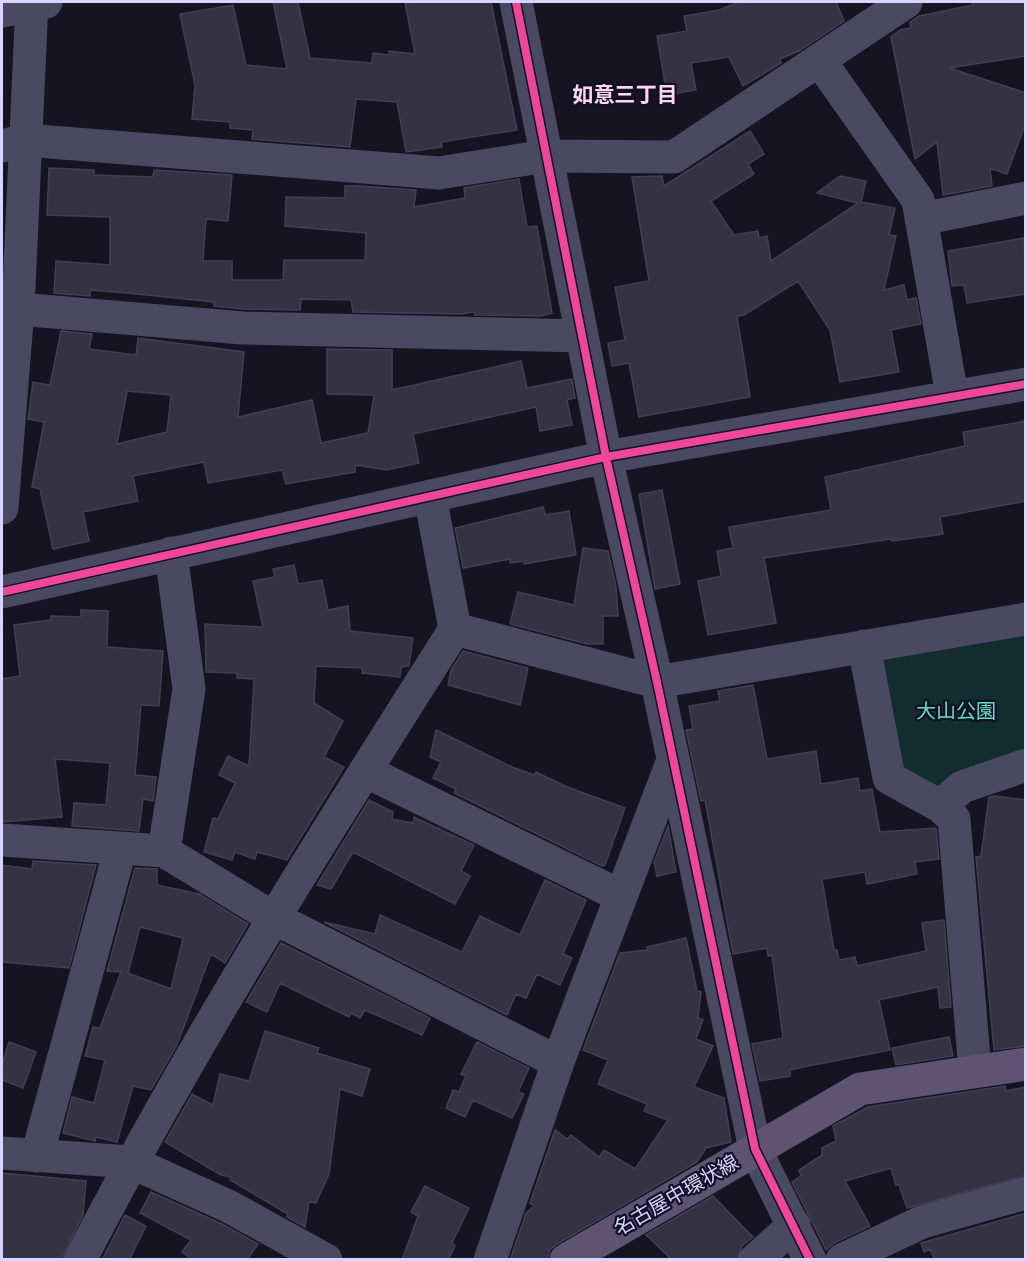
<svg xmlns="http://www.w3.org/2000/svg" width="1027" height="1261" font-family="'Space Grotesk','Noto Sans JP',sans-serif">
	<rect width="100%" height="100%" fill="#161421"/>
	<path fill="#132c2d" d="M1025,630V758L938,788L898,767L882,656Z"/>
	<path fill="#343243" stroke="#433f54" stroke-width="1.5" fill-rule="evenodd" d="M273,2H298L310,58L372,63L373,53L389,55V51L415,54L405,2H491L517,130L441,142L442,147L406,152L397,102L356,99L350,147L252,139L253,130L230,128V122L192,119L195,85L180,14L233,5L246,65L287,69Z
		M739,2H836L844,21L799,51L780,59L781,63L743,86L729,57L691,63L696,90L667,95L657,36L687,31L684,16L719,10Z
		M973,2H1026V56L949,68L1026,93V122L1007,174L990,168L992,186L943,195L937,142L915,159L891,37L900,30L911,28L910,22L919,16L973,5Z
		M750,131L764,154L748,164L754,174L711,201L734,235L758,231L759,238L767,236L771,261L858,203L817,193L840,176L866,181L861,202L895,208L889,235L896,236L884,290L904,285L907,300L916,298L921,324L891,330L899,372L840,382L830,330L798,281L744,315L737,316L750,397L639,417L629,363L612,366L608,343L625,340L615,287L649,281L632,177L662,176L664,186Z
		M49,168L94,170V175L153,177L154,170L232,175L228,221L206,219L203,261H232V280H283L284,260H365L366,233L285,226L286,197L345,198V186H360L416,190L414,207L465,198L464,188L519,179L527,227L537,226L552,313L541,316L475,315L474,312L461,314L353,312L351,300L301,299L300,310L244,309L214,306V302L127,293L90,290V296L54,293L56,261L110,265V217L47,215Z
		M1024,238L1026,294L967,303L964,285L952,286L948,251Z
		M61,331L92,334L89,349L136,355L138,338L244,352L238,417L312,400L321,443L368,433L374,395L327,394V349L392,350V390L521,361L527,388L572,379L575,398L567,400L572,425L540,431L536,407L413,434L419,463L387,470L355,465V472L286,484L282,470L208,483L204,462L133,476L138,501L83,512L89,541L53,549L40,489L32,487L44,422L28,419L33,382L50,385ZM127,391L171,395L167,432L117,444Z
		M1026,421V501L940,517L943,534L892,541L891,539L764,558L776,623L708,635L698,581L721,576L717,551L733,548L729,527L831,510L825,477L965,446L963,432Z
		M662,490L680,584L655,589L639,494Z
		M543,507L545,515L569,511L576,555L524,564L525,561L510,563V559L463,568L455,528Z
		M583,548L608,551L616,587L618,616H603V644H587L510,624L518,592L574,605Z
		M294,565L298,584L322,580L328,610L348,606L350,631L413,638L409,666L401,667L400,677L362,673V668L316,666L314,703L343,721L324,757L344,767L287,860L257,852L255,859L235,852L232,860L204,852L213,818L218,819L235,783L219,775L228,756L249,766L254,679L237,678V673L206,672L205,624L263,627L253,581L275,577L273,569Z
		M81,610L108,611L107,647L163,651L159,706L141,705L135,775L156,777L153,801L143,799L139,831L72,826L74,803L106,805L110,763L55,759L62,817L2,822V679L20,676L14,625L51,620V616L81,617Z
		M463,651L528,668L520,705L448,685L451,670Z
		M753,685L767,759L816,751L821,784L858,778L860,791L872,789L880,832L936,828L939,859L915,862L917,874L867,884L865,872L822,879L834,950H837L839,960L855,957L857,966L926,951L922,923L944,920L951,1007L940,1008L938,987L879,1000L890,1050L803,1067L790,1070V1076L760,1081L752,1044L783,1038L772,955L768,956L767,948L733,954L705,800L701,801L686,730L693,729L689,706L720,701L718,691Z
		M436,730L512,767L534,775L536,772L567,787L625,808L605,865L602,866L454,793L456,789L433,778L441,762L430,757Z
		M995,796L1026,800V1046L994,1050L976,857L981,856L989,797Z
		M369,800L393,812L392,819L413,823L414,817L474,845L461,871L470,876L455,904L353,852L331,889L317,885Z
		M668,826L676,872L657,876L654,862Z
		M33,861L96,865L69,968L2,962V865L32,869Z
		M135,868L157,869V885L199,894L248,924L225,963L211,954L177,1045L151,1090L133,1086L117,1142L96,1137L95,1141L63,1133L72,1097L94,1103L105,1060L85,1056L93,1027L100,1028L121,972L107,971ZM140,927L183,938L171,989L128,973Z
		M545,880L586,900L563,954L572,958L560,985L537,974L526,998L516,994L507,1015L324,922L375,934L380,915L462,952L480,916L520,935Z
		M686,938L697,991L701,992L698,1018L703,1020L696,1039L713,1046L694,1087L724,1098L731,1142L706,1148L697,1162L557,1244L550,1250L547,1260H510L526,1213L534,1206L530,1203L555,1130L567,1139L571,1135L599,1157L604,1150L635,1169L668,1120L644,1111L647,1104L598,1084L608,1060L583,1050L620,953L648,950L647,947Z
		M281,943L430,1018L422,1035L365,1010L360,1018L351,1013L349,1017L280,983L267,1012L246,1002Z
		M265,1031L319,1048L317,1053L370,1069L362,1096L340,1089L329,1174L316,1203L309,1202L305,1227L287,1217L288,1214L230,1180L231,1177L221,1175L165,1142L192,1094L213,1105L220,1074L249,1081Z
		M949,1037L953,1056L896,1065L892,1048Z
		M9,1042L36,1052L23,1088L2,1080V1065Z
		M477,1042L529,1068L518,1092L524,1094L512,1118L473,1100L465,1117L446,1108L453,1090L459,1092L466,1076L461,1074Z
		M1005,1086L1006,1091L1026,1087V1175L907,1208L899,1185H896L891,1168L845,1181L870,1226L834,1243L826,1250L792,1182L801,1176L799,1170L822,1155V1148L836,1141L833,1126L868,1107Z
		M2,1173L86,1181L83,1215L61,1260H2Z
		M425,1186L469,1208L452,1243L455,1246L448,1260H402L418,1216L411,1212Z
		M151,1192L222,1224L258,1244L247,1260H193L182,1252L191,1240L140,1213Z
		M713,1196L753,1237L742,1246L737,1260H672L646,1235Z
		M1026,1213V1260H935L930,1249L924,1252L921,1243Z
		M125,1215L146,1226L129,1260H102Z"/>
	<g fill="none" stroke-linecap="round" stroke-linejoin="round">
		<path stroke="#4a4962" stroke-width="33" d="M516,2L606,457L657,682L755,1149L810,1260
			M2,11L46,2
			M820,61L918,200L952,396
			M2,146L25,140L439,173L546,156L674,157L906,2
			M921,219L1026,198
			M18,309L243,328L582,336
			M2,508L18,309L32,2
			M2,592L606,457L1026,384
			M455,629L657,682L1026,619
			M864,646L889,778L940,806L954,819L975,1071
			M365,771L621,896
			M940,806L962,787L1026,765
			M2,840L164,851L272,917L558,1062
			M164,851L189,689L171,553
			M2,1153L131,1162L230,1207L326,1260
			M37,1156L120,850
			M80,1260C193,1042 324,835 455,629L430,496
			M490,1260L558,1062L673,760
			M755,1260L794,1225
			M842,1260L922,1222L1026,1193"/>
		<path stroke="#5e5373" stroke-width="33" d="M566,1260L860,1089L1026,1064"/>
		<g stroke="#130f26" stroke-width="11">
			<path id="cycleway" d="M516,2L606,457L657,682L755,1149L810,1260
				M2,592L606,457L1026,384"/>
		</g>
		<use href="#cycleway" stroke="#ed469a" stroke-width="8"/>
	</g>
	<g text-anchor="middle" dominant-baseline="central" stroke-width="4.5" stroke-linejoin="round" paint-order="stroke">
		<g font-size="20" fill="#5fe0c0" stroke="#130f26">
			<text x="956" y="711">大山公園</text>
		</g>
		<g font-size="20" fill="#d9d4ff" stroke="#130f26">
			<text transform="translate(676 1195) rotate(-30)">名古屋中環状線</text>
		</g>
		<g font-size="21" font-weight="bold" fill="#ffd6f0" stroke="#130f26">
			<text x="625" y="94">如意三丁目</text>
		</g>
	</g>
	<rect width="1027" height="1261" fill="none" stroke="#d9d4ff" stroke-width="6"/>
</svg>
